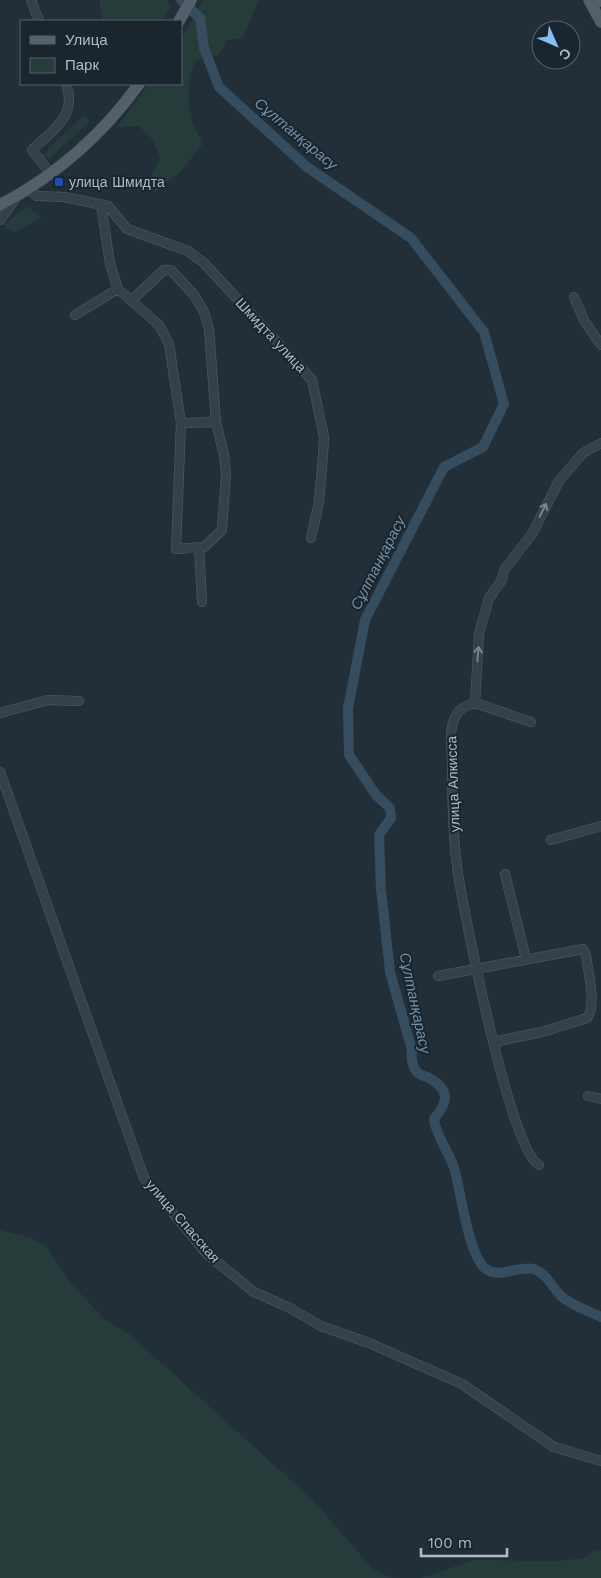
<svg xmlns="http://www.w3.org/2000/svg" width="601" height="1578" font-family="'Work Sans',sans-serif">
	<rect width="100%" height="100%" fill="#222f39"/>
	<path fill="#253c3a" d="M99,0H167L171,6L162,21H103Z
		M203,0H259L242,39L226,40C221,63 209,53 195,62C187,79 187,101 192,120C195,129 200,136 202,145L181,171L155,192L148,182L160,159L154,141L139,126L117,127L149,84H181V40Z
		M84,115L90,121L49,159L42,155Z
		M27,206L42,218L15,232L5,228V224Z
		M0,1230L31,1238L46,1246L70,1282L105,1320L128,1333L314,1501L373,1569L388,1577L395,1578H0Z
		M601,1550V1578H421L474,1560L559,1561L583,1558L592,1552Z"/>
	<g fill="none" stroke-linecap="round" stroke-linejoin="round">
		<path stroke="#364d60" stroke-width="10" d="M181,0L200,18L204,48L219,87L307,167L411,238L484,332L504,404L483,447L444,467L365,620L348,708L349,755L376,795L390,808L391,818L379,835L381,889L390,972L412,1050C411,1058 412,1067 418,1073C420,1075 426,1076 429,1078C451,1090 448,1102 434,1119C436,1136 449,1152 454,1168C461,1190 468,1256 486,1269C499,1279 519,1265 534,1269C547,1274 552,1287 561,1296C572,1306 587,1310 601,1317"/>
		<g stroke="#535e67" stroke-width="10">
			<path id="minor" d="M31,0L39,21
				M51,174L32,150C52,131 78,116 66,84
				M28,189L37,196L64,197L108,206L127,229L188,251L204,263L312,380L324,437L323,455L319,502L311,538
				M101,204L110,264L118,289L159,325L169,344L181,423L176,549L204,547L222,530L226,473L224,455L216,422L209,329L204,312L194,295L171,270H164L132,300
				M0,220L18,195
				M574,297L585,322L601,345
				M75,315L118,289
				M181,423L216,422
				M199,547L202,602
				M475,703C458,707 453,716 451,733C453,782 451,832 459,880C466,921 511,1153 539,1165
				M475,703L479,634L489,598L502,580L504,570L532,534L559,481L583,453L601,443
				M475,703L531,722
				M0,713L48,700L79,701
				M0,772L144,1178L207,1254L254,1292L288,1307L321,1326L369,1343L462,1384L554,1447L601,1461
				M551,840L601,826
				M505,874L526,959
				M438,976L583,949L586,955C588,972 597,1006 587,1018L542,1032L493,1042
				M588,1096L601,1099"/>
		</g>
		<g stroke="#424c55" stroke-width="12">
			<path id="major" d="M589,0L601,22
				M600,0L601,1
				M179,21L191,0
				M0,205C55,176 103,134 139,84"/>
		</g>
		<use href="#minor" stroke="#354049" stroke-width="9"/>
		<use href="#major" stroke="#535f69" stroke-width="11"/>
	</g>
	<defs><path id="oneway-shaft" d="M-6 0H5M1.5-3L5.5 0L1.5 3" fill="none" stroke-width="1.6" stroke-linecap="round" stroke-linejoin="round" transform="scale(1.25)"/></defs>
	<g stroke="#79848d">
		<use href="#oneway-shaft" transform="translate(543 510) rotate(-63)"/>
		<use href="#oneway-shaft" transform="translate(478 654) rotate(-85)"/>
	</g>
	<rect fill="#1a4fb4" stroke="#1b252e" stroke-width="2" x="54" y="177" width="10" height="10" rx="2.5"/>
	<g text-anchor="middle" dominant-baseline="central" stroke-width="4" stroke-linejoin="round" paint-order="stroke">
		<g font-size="14" fill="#b0bbc5" stroke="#1b252e" text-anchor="start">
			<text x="69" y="182">улица Шмидта</text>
		</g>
		<g font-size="14" fill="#b0bbc5" stroke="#1b252e">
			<text transform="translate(271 335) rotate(47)">Шмидта улица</text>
			<text transform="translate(453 784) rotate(-92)">улица Алкисса</text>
			<text transform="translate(183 1221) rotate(49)">улица Спасская</text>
		</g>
		<g font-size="15" font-style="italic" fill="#7190a9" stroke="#1b252e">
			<text transform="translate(296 134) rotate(40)">Сұлтанқарасу</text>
			<text transform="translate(378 563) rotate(-63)">Сұлтанқарасу</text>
			<text transform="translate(415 1003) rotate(78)">Сұлтанқарасу</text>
		</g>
	</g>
	<rect x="20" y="20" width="162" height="65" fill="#1b252e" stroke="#57616a"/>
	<rect x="30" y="36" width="25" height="8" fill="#535f69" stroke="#57616a"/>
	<text x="65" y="45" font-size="15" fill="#b0bbc5">Улица</text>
	<rect x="30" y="58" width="25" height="15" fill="#253c3a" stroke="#57616a"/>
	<text x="65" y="70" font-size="15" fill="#b0bbc5">Парк</text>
	<g transform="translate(556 45) rotate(135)"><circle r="24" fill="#1b252e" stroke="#57616a"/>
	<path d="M0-4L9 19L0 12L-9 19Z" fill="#86bff4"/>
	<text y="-8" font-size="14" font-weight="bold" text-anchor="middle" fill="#b0bbc5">С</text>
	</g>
	<path d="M421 1548v8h86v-8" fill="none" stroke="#b0bbc5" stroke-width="2.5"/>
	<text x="428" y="1548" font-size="15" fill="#b0bbc5" stroke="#1b252e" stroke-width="4" paint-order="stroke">100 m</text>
</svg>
